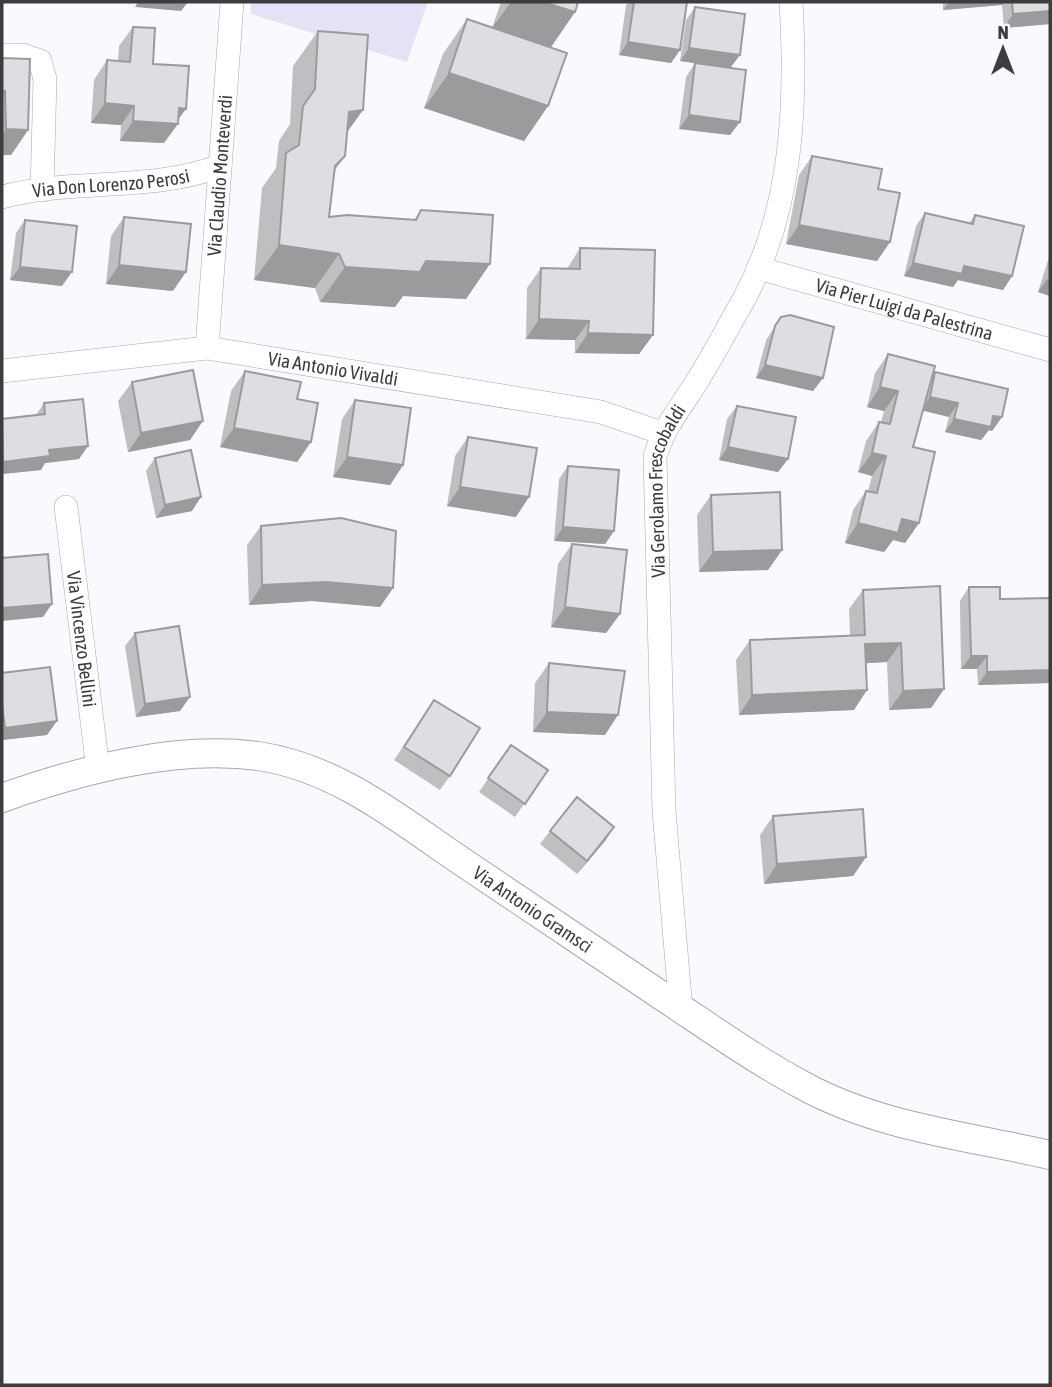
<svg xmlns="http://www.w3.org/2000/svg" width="1052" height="1387" font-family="'Asap Condensed',sans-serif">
	<rect width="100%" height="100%" fill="#faf9fd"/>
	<path fill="#e5e2f7" d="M251,2H428L407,62L251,14Z"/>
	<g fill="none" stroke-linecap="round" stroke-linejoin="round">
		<g stroke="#a8a8ac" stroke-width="24">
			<g id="minor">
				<path d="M2,55H22L40,61L45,79L42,190"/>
				<path id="s1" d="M2,197C72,178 151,192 220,166"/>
				<path id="s2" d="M758,268L1050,350"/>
				<path id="s3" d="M207,348L232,2"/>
				<path id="s4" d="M2,371L207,348L601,412L662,433"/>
				<path id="s5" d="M66,507L98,770"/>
				<path id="s6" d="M681,1010L664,811L655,457C663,429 680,408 696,383C713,356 728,327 744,299C793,209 797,102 791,2"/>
			</g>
		</g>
		<g stroke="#a8a8ac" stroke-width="30">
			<g id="tertiary">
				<path id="s7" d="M2,798C81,770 174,745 258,756C341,768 406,825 473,869C536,912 599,953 662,996C709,1027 755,1060 804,1086C879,1127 968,1136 1050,1155"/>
			</g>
		</g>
		<use href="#minor" stroke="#fff" stroke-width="23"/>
		<use href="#tertiary" stroke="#fff" stroke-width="28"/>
	</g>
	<path fill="#bfbfc2" d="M501,2H578L575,12L551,47L548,106L524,141L424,108L443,54L467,19L492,28Z
		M629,2H687L680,50L671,63L619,55L626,5Z
		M943,2H1050V24L1004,28L1002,5L943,10Z
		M695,7L740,55L730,68L680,61L686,20Z
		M133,27L153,64L178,119L164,143L120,141L121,125L91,123L94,80L107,60L118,61L119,46Z
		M318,31L347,132L345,156L334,172L329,217L414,220L421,210L466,299L403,296L395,307L320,302L315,288L254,280L262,188L276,168L279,141L290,124L293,66Z
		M2,58L28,130L11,155H2Z
		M695,63L730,135L679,129L686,77Z
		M812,156L878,189L890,242L877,261L786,244L799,175Z
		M925,213L969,223L975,215L1012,276L1003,290L958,280L953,287L904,276L916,226Z
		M124,217L173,291L106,284L111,236Z
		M25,220L62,286L10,280L16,233Z
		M580,248L653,335L639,354L575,353V340L526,339L527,288L541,268L567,269Z
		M1050,254V296L1038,292Z
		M781,317L823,378L813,391L756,378L766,340Z
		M888,354L932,376L935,372L1002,417L992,431L989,430L981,440L945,432L949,417L923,410L913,447L919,523L905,543L893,540L884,552L845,543L853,510L866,491H868L872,476L858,472L866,441L879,422H881L884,411L867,407L875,373Z
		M245,371L297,399L311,442L297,462L220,447L231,391Z
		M132,382L190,440L128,452L118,401Z
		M355,400L403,465L390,485L333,477L342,419Z
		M44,403L79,459L45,463L41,470L2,474V419L36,415Z
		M737,406L788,459L778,472L719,460L727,419Z
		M468,437L516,517L447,506L455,456Z
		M155,458L192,511L156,518L146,471Z
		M568,466L614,531L605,544L554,541L559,479Z
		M711,495L782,550L768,570L699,572L697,515Z
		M261,526L393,588L380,607L312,601L249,605L247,545Z
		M572,544L620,614L606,633L551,627L558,564Z
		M969,587L1000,599L1050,598V683L978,685L977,669H961L960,601Z
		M863,590L944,689L931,708L889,710L887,662L866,663L854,710L739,715L736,660L750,640L850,635L849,609Z
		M135,633L180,711L136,717L125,646Z
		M549,663L605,735L533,732L535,683Z
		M2,673L47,735L2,740Z
		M434,700L450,776L440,790L394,760Z
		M511,745L548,770L515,817L479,792Z
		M773,816L866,857L853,876L764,884L760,835Z
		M614,827L605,841L577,874L540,844L550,831Z"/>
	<path fill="#9b9b9e" d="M138,2H188L181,11L135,7Z
		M511,2H543L575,12L551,47L492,28Z
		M949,2H1005L1002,5L943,10Z
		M1050,11V24L1004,28L1013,14Z
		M628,42L680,50L671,63L619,55Z
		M689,48L740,55L730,68L680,61Z
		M449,73L548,106L524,141L424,108Z
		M105,103L134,106L121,125L91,123Z
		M179,108L186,109L175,124H178L164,143L120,141L133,121Z
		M363,110L338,145L349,112Z
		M689,115L740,122L730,135L679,129Z
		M6,129L28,130L11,155H2V135Z
		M799,225L890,242L877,261L786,244Z
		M279,245L339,254L315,288L254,280Z
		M426,261L490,264L466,299L403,296L395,307L320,302L345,267Z
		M913,263L964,266L1012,276L1003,290L958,280L953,287L904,276Z
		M119,265L186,272L173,291L106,284Z
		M20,267L72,272L62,286L10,280Z
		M1047,279L1050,280V296L1038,292Z
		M539,319L589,321L575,340L526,339Z
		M588,333L653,335L639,354L575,353Z
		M765,365L823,378L813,391L756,378Z
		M880,387L898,391L884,411L867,407Z
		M930,397L958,403L949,417L920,410Z
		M993,416L1002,417L992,431L989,430L981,440L945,432L954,419Z
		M203,421L190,440L128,452L141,433Z
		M234,428L311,442L297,462L220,447Z
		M88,446L79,459L45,463L41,470L2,474V463L3,462L49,450Z
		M728,447L788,459L778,472L719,460Z
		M872,453L886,456L872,476L858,472Z
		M347,457L403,465L390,485L333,477Z
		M460,487L529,497L516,517L447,506Z
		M201,497L192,511L156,518L165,505Z
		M902,519L919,523L905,543L893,540L884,552L845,543L858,523Z
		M563,527L614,531L605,544L554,541Z
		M782,550L768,570L699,572L713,552Z
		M326,582L393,588L380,607L312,601L249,605L262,585Z
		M52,604L43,617L2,621V608Z
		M565,607L620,614L606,633L551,627Z
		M901,643L887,662L852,664L865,644Z
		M971,656H987L977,669H961Z
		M1050,670V683L978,685L987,672Z
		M944,689L931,708L889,710L903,691Z
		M867,690L854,710L739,715L752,695Z
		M190,697L180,711L136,717L145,704Z
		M547,712L618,715L605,735L533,732Z
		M57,721L47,735L2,740V732L5,728Z
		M614,827L605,841L577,874L587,861Z
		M866,857L853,876L764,884L777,864Z"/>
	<path fill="#dedee2" stroke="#9b9b9e" stroke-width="2" d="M543,2H578L575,12Z
		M634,2H687L680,50L628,42Z
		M1012,2H1050V11L1013,14Z
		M695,7L745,14L740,55L689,48Z
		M467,19L567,53L548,106L449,73Z
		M133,27L155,28L153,64L189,66L186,109L179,108L178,124L133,121L134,106L105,103L107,60L130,62Z
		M318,31L368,35L363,110L349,112L345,156L335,166L329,217L347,215L416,220L421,210L493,215L490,264L426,261L420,272L345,267L339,254L279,245L286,153L299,145L303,106L315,89Z
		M2,58L30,59L28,130L6,129L5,91H2Z
		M695,63L746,70L740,122L689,115Z
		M812,156L882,169L878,189L900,193L890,242L799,225Z
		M925,213L973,224L975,215L1024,226L1012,276L964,266L962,274L913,263Z
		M124,217L191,224L186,272L119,265Z
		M25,220L77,226L72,272L20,267Z
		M580,248L655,250L653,335L588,333L589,321L539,319L541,268L580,269Z
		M790,315L834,327L823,378L765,365L775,326L781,317Z
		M888,354L935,366L913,447L935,452L919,523L902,519L898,533L858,523L866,491L877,493L886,456L872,453L879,422L890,424L898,391L880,387Z
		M193,370L203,421L141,433L132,382Z
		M245,371L301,382L297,399L318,403L311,442L234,428Z
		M935,372L1008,389L1002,417L993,416L991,427L954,419L958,403L930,397Z
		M83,399L88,446L49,450L50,456L3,462L2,419L45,414L44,403Z
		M355,400L411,408L403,465L347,457Z
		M737,406L796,417L788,459L728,447Z
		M468,437L537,448L529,497L460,487Z
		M191,450L201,497L165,505L155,458Z
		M568,466L619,470L614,531L563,527Z
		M780,492L782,550L713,552L711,495Z
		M341,518L396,531L393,588L326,582L262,585L261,526Z
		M572,544L627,550L620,614L565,607Z
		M48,554L52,604L2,608V558Z
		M940,586L944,689L903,691L901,643L865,644L867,690L752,695L750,640L865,635L863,590Z
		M969,587H1000V599L1050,598V670L987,672V656H971Z
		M179,626L190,697L145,704L135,633Z
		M549,663L625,671L618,715L547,712Z
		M50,667L57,721L5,728L2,704V673Z
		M434,700L480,728L450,776L404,747Z
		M511,745L548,770L525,804L488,778Z
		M577,797L614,827L587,861L550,831Z
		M863,809L866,857L777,864L773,816Z"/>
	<g text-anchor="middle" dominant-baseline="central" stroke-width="5" stroke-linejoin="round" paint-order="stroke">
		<g font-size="19" fill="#3d3c3e" stroke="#faf9fd">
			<text stroke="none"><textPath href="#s3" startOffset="173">Via Claudio Monteverdi</textPath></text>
			<text stroke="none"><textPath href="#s1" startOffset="110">Via Don Lorenzo Perosi</textPath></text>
			<text stroke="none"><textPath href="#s2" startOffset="152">Via Pier Luigi da Palestrina</textPath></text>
			<text stroke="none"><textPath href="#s4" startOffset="334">Via Antonio Vivaldi</textPath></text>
			<text stroke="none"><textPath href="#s6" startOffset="522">Via Gerolamo Frescobaldi</textPath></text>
			<text stroke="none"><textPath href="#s5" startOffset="133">Via Vincenzo Bellini</textPath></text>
			<text stroke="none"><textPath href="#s7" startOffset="579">Via Antonio Gramsci</textPath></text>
		</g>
	</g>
	<rect width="1052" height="1387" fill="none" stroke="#3d3c3e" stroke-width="7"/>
	<g transform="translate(1003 49)" stroke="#faf9fd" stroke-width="5" paint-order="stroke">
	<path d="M0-5L12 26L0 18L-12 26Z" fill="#3d3c3e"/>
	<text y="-10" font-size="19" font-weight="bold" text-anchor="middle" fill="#3d3c3e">N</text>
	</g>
</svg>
